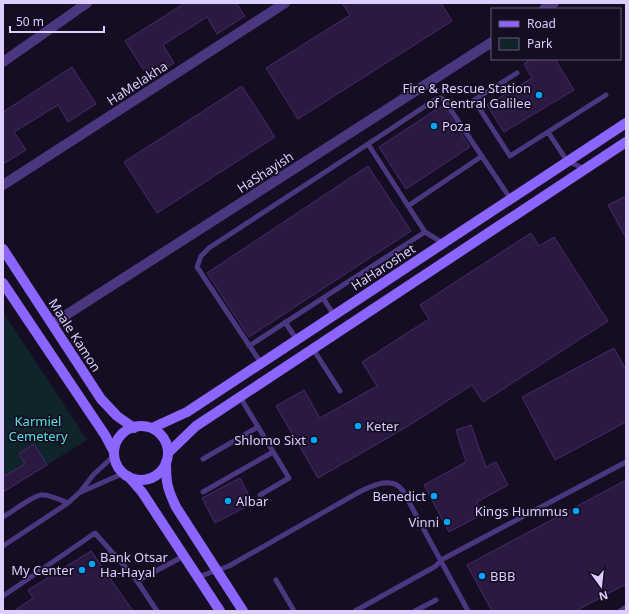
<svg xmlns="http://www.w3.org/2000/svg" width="629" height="614" font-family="'Noto Sans',sans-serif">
	<rect width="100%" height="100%" fill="#150d21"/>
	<path fill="#10252b" d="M3,312L87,440L3,492Z"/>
	<path fill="#2b1942" stroke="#482a6e" d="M185,3H236L245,16L217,34L207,17L163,45L174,63L149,78L125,41Z
		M342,3H441L452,21L298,119L266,68L350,15Z
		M531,59H555L574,90L504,132L487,105L532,78L524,64Z
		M72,67L96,104L68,122L58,105L14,132L26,150L3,164V112Z
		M242,86L275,137L157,213L124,162Z
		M443,105L470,147L406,189L379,147Z
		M368,166L411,231L249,337L207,273Z
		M626,196V238L608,205Z
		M531,233L539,246L554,237L608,321L483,402L472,385L405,428L318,478L276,406L304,390L320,418L377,386L362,362L429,319L420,305Z
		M614,348L626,370V422L555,460L522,397Z
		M471,425L486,467L496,462L508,485L477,502L483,514L449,532L424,485L466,462L456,430Z
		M34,444L47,465L3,492V477L25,464L19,454Z
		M240,478L253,503L215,523L202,498Z
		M626,480V584L576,611H492L467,565Z
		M91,551L133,611H14L33,598L28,590Z"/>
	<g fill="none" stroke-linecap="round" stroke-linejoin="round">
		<path stroke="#4b3780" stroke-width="5" d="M517,73L474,100L510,156L606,95
			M548,132L567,161L585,169
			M408,206L482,156
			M443,243L425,232L368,144L436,99L441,98L444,100L510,198
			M323,298L334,315
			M285,322L297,340
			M249,346L425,232
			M313,349L340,391
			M261,363L197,267L201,256L209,248L368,144
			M240,397L289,478L260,495
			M203,459L258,427
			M81,492L124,473
			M203,492L273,452
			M3,517C12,512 32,496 41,495C50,494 60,500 68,503
			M3,546L68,503L80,492L94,474L115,455
			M198,577L229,566L361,491C374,485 393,476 403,491L468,611
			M276,580L294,611
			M137,581L184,556
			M3,596L95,533L135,578L157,611
			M355,611L436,566L441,560L626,462
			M415,611L436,600
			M620,611L626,607"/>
		<path stroke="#4b3780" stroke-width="10" d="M544,9L554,3
			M3,62L87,3
			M3,185L285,3
			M52,324L492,42"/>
		<path stroke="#8c64ff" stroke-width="10" d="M3,249L101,399L117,416L134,428
			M3,283L105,435L114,452
			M114 453a27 27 0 1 1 54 0a27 27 0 1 1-54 0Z
			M152,428L187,412L626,123
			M168,453L196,426L626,142
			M166,462C166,483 167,488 176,507L243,611
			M128,476L142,492L220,611"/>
	</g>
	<g fill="#00a5f8" stroke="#150d21" stroke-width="1.5">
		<circle cx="539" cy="95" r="4"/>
		<circle cx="434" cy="126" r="4"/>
		<circle cx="358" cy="426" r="4"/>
		<circle cx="314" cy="440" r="4"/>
		<circle cx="434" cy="496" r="4"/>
		<circle cx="228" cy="501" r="4"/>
		<circle cx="576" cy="511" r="4"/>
		<circle cx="447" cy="522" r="4"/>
		<circle cx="92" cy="564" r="4"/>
		<circle cx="82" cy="570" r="4"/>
		<circle cx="482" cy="576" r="4"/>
	</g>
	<g text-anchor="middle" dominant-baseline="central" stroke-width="3.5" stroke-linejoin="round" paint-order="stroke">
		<g font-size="13" fill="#decdff" stroke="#150d21">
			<text transform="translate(137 83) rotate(-33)">HaMelakha</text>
			<text transform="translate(265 172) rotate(-33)">HaShayish</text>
			<text transform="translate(383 267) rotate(-33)">HaHaroshet</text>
			<text transform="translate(75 335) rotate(57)">Maale Kamon</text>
		</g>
		<g font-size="13" fill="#decdff" stroke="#150d21" text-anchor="end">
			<text x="531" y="88">Fire &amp; Rescue Station<tspan x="531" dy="15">of Central Galilee</tspan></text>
			<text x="442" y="126" text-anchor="start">Poza</text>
			<text x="366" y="426" text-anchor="start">Keter</text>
			<text x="306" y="440">Shlomo Sixt</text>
			<text x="426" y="496">Benedict</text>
			<text x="236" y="501" text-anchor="start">Albar</text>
			<text x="568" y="511">Kings Hummus</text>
			<text x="439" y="522">Vinni</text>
			<text x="100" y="557" text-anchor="start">Bank Otsar<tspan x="100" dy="15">Ha-Hayal</tspan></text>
			<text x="74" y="570">My Center</text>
			<text x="490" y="576" text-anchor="start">BBB</text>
		</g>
		<g font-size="13" fill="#58e0dd" stroke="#150d21">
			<text x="38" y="421">Karmiel<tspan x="38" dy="15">Cemetery</tspan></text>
		</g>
	</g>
	<rect width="629" height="614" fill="none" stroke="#decdff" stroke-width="8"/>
	<rect x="491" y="8" width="130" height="52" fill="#150d21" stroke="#655a7a"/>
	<rect x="499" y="21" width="20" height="6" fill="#8c64ff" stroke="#655a7a"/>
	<text x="527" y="28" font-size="12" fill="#decdff">Road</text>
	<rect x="499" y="38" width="20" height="12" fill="#10252b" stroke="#655a7a"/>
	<text x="527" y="48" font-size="12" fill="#decdff">Park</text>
	<g transform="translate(601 586) rotate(165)" stroke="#150d21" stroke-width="3" paint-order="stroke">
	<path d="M0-3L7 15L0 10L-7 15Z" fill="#decdff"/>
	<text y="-6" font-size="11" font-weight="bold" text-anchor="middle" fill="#decdff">N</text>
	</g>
	<path d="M10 26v6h94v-6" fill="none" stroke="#decdff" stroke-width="2"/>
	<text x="16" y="26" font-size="12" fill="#decdff" stroke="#150d21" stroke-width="3" paint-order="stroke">50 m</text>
</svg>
